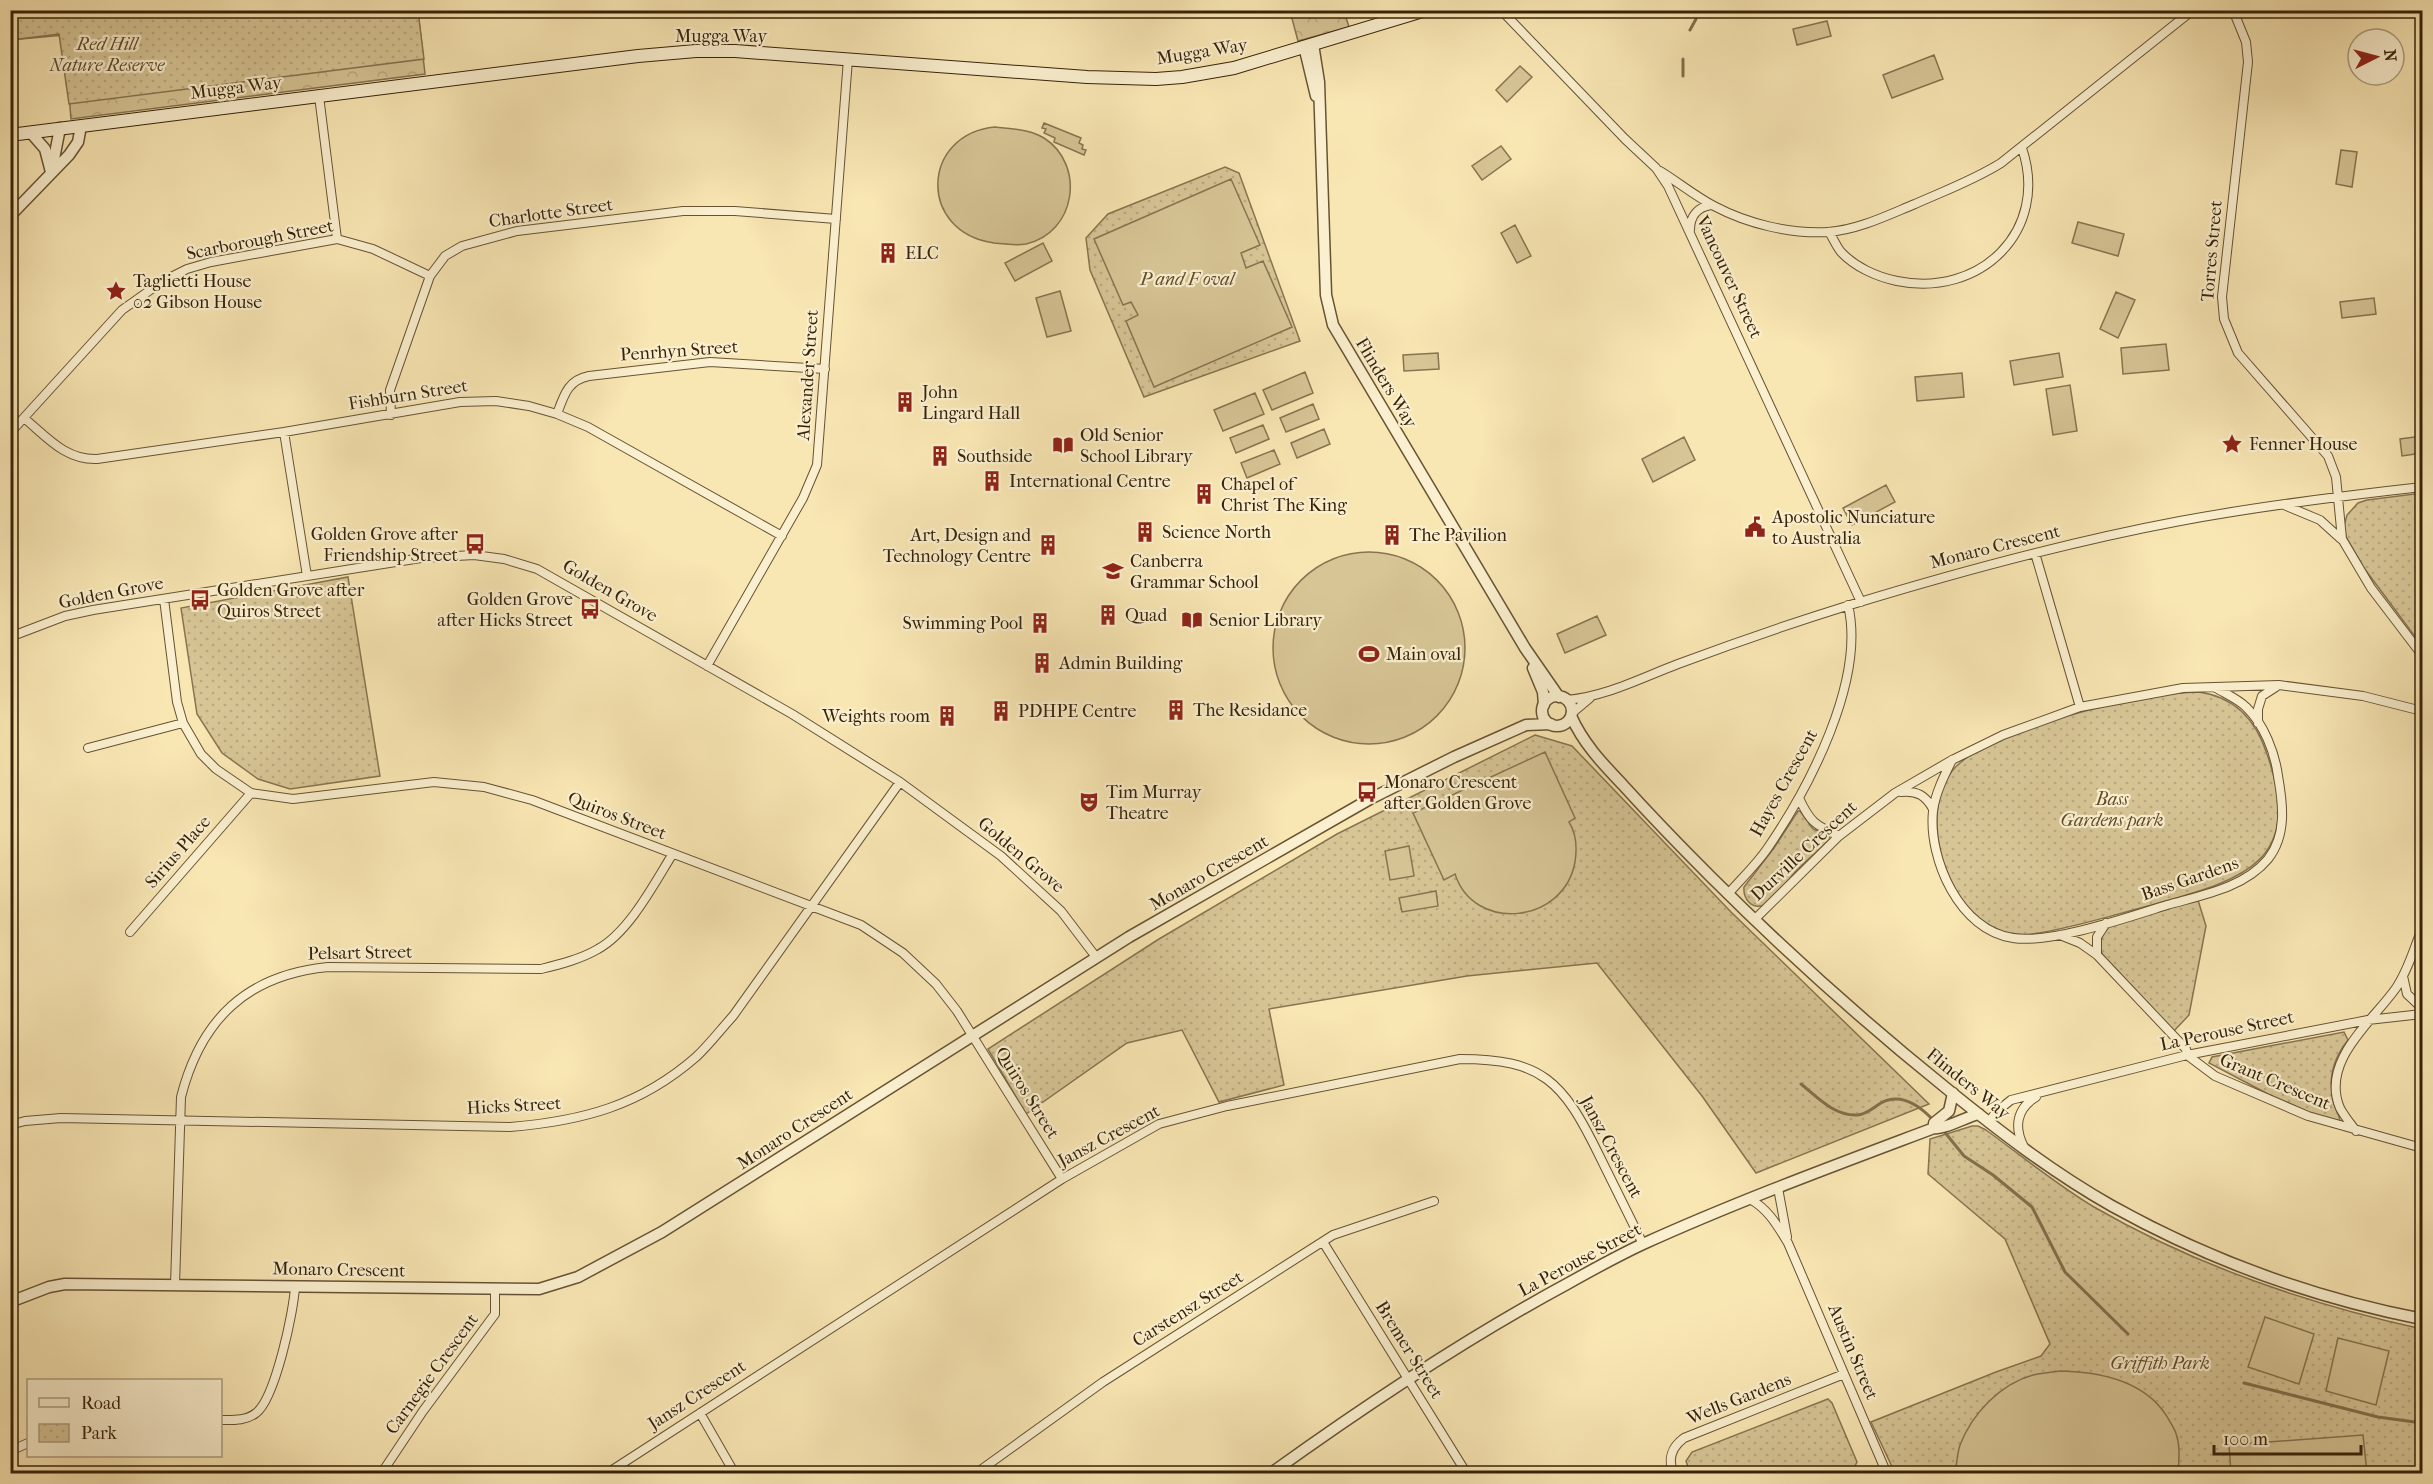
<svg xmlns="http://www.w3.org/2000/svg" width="2433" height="1484" font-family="'IM FELL French Canon',serif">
	<defs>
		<pattern id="forest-crowns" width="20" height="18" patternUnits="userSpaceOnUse" patternTransform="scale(1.5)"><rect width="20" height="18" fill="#d7c596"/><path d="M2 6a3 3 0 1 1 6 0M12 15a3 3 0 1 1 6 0" fill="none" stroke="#b9a980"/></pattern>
		<pattern id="park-dots" width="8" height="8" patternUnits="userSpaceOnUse" patternTransform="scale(1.5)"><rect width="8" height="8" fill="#d7c596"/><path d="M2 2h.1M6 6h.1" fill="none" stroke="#b9a980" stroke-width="1.8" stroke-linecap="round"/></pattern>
	</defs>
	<rect width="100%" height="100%" fill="#f8e6b3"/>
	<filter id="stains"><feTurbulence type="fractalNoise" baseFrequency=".00333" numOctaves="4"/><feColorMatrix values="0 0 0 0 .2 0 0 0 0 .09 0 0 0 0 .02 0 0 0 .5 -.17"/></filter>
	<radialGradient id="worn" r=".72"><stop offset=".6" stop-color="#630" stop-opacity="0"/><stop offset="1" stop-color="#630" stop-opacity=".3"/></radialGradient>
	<path fill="url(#forest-crowns)" stroke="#877450" stroke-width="1.5" d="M10,11H418L425,74L71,119L64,35L11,40Z
		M1290,11H1344L1349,27L1298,41Z"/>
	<path fill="url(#park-dots)" stroke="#877450" stroke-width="1.5" d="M10,11H418L424,59L69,104L59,34L11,40Z
		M1225,167L1239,173L1300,341L1144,397L1090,270L1086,238L1108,214Z
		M2422,493V646L2364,568L2346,537L2344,526L2347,515L2358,503L2367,500Z
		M348,577L380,776L290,789L258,779L222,753L197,714L181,608Z
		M2199,692C2235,697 2256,720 2267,754C2306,865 2240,880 2152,905C2113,915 2073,928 2033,934C1959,946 1911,825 1952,771C1985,729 2145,692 2199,692Z
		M1535,735L1572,746L1731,912L1929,1104L1756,1173L1702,1096L1597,963L1467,976L1269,1009L1284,1085L1219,1102L1182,1030L1127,1043L1026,1114L988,1049L1159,939L1337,834Z
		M1798,811H1800L1813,829L1829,835L1830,839C1819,850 1807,860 1796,871C1787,881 1776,900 1764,905C1751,910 1743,898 1744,887L1774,848Z
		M2198,900L2206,926L2189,1015L2174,1031L2102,954C2099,942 2101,933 2112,925Z
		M2344,1032L2348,1040C2333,1059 2327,1080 2334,1104C2336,1111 2340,1116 2340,1122L2313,1114L2268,1094L2209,1063L2212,1057Z
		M1972,1126H1978L1986,1130C2022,1156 2057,1185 2094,1207C2196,1266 2308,1304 2422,1329V1473H1895L1871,1422L1996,1372L2041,1356L2050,1344L2005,1239L1928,1174L1930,1139Z
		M1828,1399L1832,1403L1857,1462L1854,1468L1846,1473H1690L1686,1461L1692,1452Z"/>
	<path fill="#d7c596" stroke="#877450" stroke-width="1.5" d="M1827,21L1831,36L1797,45L1793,29Z
		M1934,55L1943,79L1892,98L1883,75Z
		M1520,66L1532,77L1507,102L1496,90Z
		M1044,123L1081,138L1079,143L1083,145L1082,149L1086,150L1084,155L1054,142L1055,138L1044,133L1046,129L1042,128Z
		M995,127C1011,129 1029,129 1044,138C1086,165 1076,233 1026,244C1015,246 1004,244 994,243C917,232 921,134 995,127Z
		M1501,146L1511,159L1482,180L1472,166Z
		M2341,150L2357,152L2352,187L2336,184Z
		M1231,179L1260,245L1241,253L1246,268L1263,261L1292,327L1154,387L1126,321L1138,315L1131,302L1123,305L1094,239Z
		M2078,222L2124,234L2118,256L2072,243Z
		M1515,225L1531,256L1517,263L1501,233Z
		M1043,243L1052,261L1015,281L1005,263Z
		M1060,291L1071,331L1047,337L1036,298Z
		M2116,292L2135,300L2118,338L2100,329Z
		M2374,298L2376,314L2342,318L2340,302Z
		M2166,344L2169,370L2123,374L2121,348Z
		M1438,353L1439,369L1404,371L1403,355Z
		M2059,353L2063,377L2014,385L2010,361Z
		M1305,372L1313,393L1272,410L1263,390Z
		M1962,373L1964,397L1917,401L1915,377Z
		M2070,385L2077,431L2053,435L2046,389Z
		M1255,393L1264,414L1223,431L1214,410Z
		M1313,404L1319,419L1286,432L1280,418Z
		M1263,425L1269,439L1236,453L1230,438Z
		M1324,429L1330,444L1297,458L1291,443Z
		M2422,436V453L2402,456L2400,439Z
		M1684,437L1695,460L1653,482L1642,459Z
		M1274,450L1280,464L1247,478L1241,463Z
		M1886,485L1895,502L1852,525L1843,508Z
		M1273 648a96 96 0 1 1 192 0a96 96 0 1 1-192 0Z
		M1597,616L1606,635L1565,653L1557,634Z
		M1545,752L1575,818L1569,822C1576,833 1577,849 1575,862C1564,924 1474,933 1455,874L1444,880L1413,813Z
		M1409,846L1414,876L1390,880L1385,851Z
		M1436,891L1438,906L1402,912L1399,898Z
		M2265,1317L2314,1334L2299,1384L2248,1367Z
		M2338,1338L2389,1351L2376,1405L2326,1391Z
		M2061,1371C2102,1372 2148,1382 2169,1420C2172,1425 2176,1431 2177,1437C2180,1447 2179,1463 2178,1473H1955C1957,1464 1957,1454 1960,1445C1972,1414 2000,1384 2033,1375C2042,1373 2052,1372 2061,1371Z
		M2363,1435L2367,1473H2231L2229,1445Z"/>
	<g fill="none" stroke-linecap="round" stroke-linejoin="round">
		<path stroke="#836f4c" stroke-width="3" d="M1690,30L1696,19
			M1683,76V59
			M1801,1084C1817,1097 1834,1116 1857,1115C1866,1115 1874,1107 1881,1103C1901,1092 1921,1107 1934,1121
			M1943,1130L1964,1156L1993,1175L2032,1207L2065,1272L2128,1334
			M2244,1383L2378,1417L2422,1423"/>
		<g stroke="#675334" stroke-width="10">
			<path id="minor" d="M1501,10L1625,139L1656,168L1668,186L1861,602
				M2233,10L2246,42L2248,62L2222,297L2224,319L2238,353L2328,456L2336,477L2342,539L2371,588L2422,655
				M319,96L337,239
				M1660,171C1678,182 1695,196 1714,206C1748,224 1790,234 1828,232C1858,230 1888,215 1915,204C1944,191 1974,180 2001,163L2193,10
				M1690,230C1690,216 1698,207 1711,205
				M1829,232C1833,238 1836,246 1841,252C1855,267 1877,277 1897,281C1980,298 2050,231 2022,148
				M557,414C564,395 568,380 589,376L710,362L825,369
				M391,415L390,390L430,276L445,256L462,246L517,231L683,211H735L836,219
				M24,418C47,437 65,460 97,459L284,432L460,402L496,401L529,406L557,414L588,427L782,536
				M284,432L307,576
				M10,433L122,310L163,281L187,269L211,262L337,239L373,249L430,276
				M2284,505L2320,520L2341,539
				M2035,553L2080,707
				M164,599L177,702L183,723L201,754L216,769L251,793L293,799L434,782L484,787L532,800L861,925L903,953L936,984L957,1011L1062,1179
				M10,637L65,616L93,610L421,558L474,555L504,559L537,569L792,714L900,782L1001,856L1061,911L1096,957
				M707,666L803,498L817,465L848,59
				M1566,700C1605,697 1641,678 1678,664C1734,643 1792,623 1850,605C1958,572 2068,542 2180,521C2260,506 2341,496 2422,487
				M1571,714L1590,698
				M2258,723V709L2262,696L2276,687
				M88,748L183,723
				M1952,760C1944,776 1935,794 1933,811C1928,859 1960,931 2013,938C2051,944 2129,917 2167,905C2202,895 2244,888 2268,859C2287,835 2283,804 2278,776C2275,753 2264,724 2246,707C2238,699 2226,694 2216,688
				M1901,792C1917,790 1926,796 1933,809
				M1799,798C1810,822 1815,825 1839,836
				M1728,894C1741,879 1756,865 1767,849C1809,788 1866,680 1848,605
				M1755,919L1839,836L1895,793L1952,760L2003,735L2080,707L2183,688L2279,685L2363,696L2422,711
				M130,932L251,793
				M2060,935L2080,943L2097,955L2186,1049L2187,1055L2215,1076L2308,1116L2422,1148
				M2097,955V937L2106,923
				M2403,976L2407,994L2422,1008
				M1989,1122L1996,1112L2011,1100L2187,1055L2368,1020L2422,1014
				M10,1125L25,1121L61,1118L510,1127C582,1121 640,1106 696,1057C709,1045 721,1029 733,1016L900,782
				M2356,1131C2351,1124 2344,1116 2340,1108C2320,1061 2373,1021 2396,988C2408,971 2414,948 2422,929
				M2024,1147C2014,1128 2016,1109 2036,1097
				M1778,1188L1787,1237
				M1750,1199C1769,1210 1777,1225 1788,1243L1887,1474
				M1323,1242L1467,1474
				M175,1285L181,1097C201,1019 247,975 328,967L541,969C561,964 581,959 598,949C629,932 654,884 672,855
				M700,1413L735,1474
				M220,1420C233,1420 246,1421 256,1413C275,1399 294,1311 295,1286
				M10,1451L28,1443
				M381,1474L423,1411L495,1314V1289
				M606,1474L1062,1179L1159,1124L1227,1106L1460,1059C1543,1059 1563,1082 1598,1153C1613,1183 1628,1214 1643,1244
				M975,1474L1103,1382L1333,1235L1434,1201
				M1674,1474C1667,1459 1672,1447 1684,1438L1844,1374"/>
		</g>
		<g stroke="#675334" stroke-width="13">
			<path id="tertiary" d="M1313,44L1319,82L1326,295L1333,325L1525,648L1559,697
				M1304,46L1316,96
				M31,133L45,149L51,172
				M52,169L60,128
				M10,216L69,155L78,142L81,126
				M1533,668L1543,692L1544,705
				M1542 711a15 15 0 1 1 30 0a15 15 0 1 1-30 0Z
				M1571,716C1583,743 1602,763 1622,784C1651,816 1681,847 1711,877C1786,952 1864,1022 1946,1088C1999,1131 2052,1172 2112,1206C2209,1260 2314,1298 2422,1319
				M1934,1128V1123L1949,1111L1953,1093
				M10,1302L49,1287L65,1284L539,1289L578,1277L662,1232L1129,937L1370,799L1454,757L1526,725L1551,724
				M1270,1474C1366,1405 1463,1340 1567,1284C1592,1270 1617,1256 1643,1244C1738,1201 1836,1165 1934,1128C1943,1130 1966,1117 1979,1114"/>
		</g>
		<g stroke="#372209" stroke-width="14">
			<path id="secondary" d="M10,135L638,56L696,51H735L1087,77L1156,79L1182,77L1234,68L1426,10"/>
		</g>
		<use href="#minor" stroke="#faefce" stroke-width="8"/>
		<use href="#tertiary" stroke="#faefce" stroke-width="10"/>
		<use href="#secondary" stroke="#faefce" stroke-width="12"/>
	</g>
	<defs>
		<g id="building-bare" transform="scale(1.62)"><path d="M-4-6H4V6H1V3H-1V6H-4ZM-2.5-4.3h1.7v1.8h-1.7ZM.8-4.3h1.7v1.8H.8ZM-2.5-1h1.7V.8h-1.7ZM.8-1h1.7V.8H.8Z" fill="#8f2418" stroke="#faefce" stroke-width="2.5" paint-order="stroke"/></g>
		<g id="sight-bare" transform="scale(1.62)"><path d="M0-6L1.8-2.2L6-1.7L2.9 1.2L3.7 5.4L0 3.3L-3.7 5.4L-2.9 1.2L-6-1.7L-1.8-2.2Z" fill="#8f2418" stroke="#faefce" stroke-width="2.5" paint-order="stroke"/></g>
		<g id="library-bare" transform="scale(1.62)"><path d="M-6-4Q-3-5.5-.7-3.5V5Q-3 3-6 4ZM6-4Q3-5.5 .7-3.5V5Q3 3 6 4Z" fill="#8f2418" stroke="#faefce" stroke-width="2.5" paint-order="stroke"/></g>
		<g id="civic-bare" transform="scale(1.62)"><path d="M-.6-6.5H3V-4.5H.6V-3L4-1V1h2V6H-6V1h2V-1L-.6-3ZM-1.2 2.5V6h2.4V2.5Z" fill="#8f2418" stroke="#faefce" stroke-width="2.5" paint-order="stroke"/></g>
		<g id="bus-bare" transform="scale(1.62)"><path d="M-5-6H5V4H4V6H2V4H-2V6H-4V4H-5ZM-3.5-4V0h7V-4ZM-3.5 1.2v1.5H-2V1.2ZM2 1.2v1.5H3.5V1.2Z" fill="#8f2418" stroke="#faefce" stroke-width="2.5" paint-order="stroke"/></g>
		<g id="school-bare" transform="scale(1.62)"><path d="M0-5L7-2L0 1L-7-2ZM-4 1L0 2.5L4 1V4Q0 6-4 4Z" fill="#8f2418" stroke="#faefce" stroke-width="2.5" paint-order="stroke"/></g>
		<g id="stadium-bare" transform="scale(1.62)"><path d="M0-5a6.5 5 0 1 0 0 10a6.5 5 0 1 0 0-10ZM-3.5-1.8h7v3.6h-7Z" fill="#8f2418" stroke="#faefce" stroke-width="2.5" paint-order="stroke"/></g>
		<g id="theatre-bare" transform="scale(1.62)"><path d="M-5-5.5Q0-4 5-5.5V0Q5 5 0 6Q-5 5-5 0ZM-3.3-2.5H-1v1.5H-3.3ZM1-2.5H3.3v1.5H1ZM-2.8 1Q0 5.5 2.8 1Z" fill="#8f2418" stroke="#faefce" stroke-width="2.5" paint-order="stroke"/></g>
	</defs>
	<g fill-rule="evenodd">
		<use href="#building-bare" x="888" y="253"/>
		<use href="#sight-bare" x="116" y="291"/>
		<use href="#building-bare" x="905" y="402"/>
		<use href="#sight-bare" x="2232" y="444"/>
		<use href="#library-bare" x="1063" y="445"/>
		<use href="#building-bare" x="940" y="456"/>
		<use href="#building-bare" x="992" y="481"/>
		<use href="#building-bare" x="1204" y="494"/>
		<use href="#civic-bare" x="1755" y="527"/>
		<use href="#building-bare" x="1145" y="532"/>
		<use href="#building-bare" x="1392" y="535"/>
		<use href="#bus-bare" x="475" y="544"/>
		<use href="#building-bare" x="1048" y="545"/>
		<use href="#school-bare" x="1113" y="571"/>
		<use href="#bus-bare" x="200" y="600"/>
		<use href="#bus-bare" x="590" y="609"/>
		<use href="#building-bare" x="1108" y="615"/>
		<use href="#library-bare" x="1192" y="620"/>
		<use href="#building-bare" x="1040" y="623"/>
		<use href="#stadium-bare" x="1369" y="654"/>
		<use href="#building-bare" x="1042" y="663"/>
		<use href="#building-bare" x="1176" y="710"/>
		<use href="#building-bare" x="1001" y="711"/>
		<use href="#building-bare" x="947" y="716"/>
		<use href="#bus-bare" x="1367" y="792"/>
		<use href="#theatre-bare" x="1089" y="802"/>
	</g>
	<g text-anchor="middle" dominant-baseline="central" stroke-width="4.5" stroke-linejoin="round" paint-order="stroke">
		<g font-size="18" fill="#372209" stroke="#faefce">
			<text x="721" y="36">Mugga Way</text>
			<text transform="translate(1202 52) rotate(-9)">Mugga Way</text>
			<text transform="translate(236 88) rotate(-7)">Mugga Way</text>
			<text transform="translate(551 213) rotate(-8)">Charlotte Street</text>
			<text transform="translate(260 240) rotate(-11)">Scarborough Street</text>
			<text transform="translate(2212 251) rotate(-85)">Torres Street</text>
			<text transform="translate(1729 277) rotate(65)">Vancouver Street</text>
			<text transform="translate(679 351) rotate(-4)">Penrhyn Street</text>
			<text transform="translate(808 375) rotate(-86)">Alexander Street</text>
			<text transform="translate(1386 383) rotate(59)">Flinders Way</text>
			<text transform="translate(408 395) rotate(-9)">Fishburn Street</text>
			<text transform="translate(1995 547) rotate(-14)">Monaro Crescent</text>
			<text transform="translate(610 591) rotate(30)">Golden Grove</text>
			<text transform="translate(111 593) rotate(-11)">Golden Grove</text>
			<text transform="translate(1784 783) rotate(-61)">Hayes Crescent</text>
			<text transform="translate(617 816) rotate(21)">Quiros Street</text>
			<text transform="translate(1804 851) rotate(-43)">Durville Crescent</text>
			<text transform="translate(178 852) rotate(-49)">Sirius Place</text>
			<text transform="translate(1021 855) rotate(40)">Golden Grove</text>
			<text transform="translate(1209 873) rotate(-30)">Monaro Crescent</text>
			<text transform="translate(2190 879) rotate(-19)">Bass Gardens</text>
			<text transform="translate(360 953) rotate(-1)">Pelsart Street</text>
			<text transform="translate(2227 1031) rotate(-12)">La Perouse Street</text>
			<text transform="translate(2275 1082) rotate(23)">Grant Crescent</text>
			<text transform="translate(1968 1084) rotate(39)">Flinders Way</text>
			<text transform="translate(1027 1093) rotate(58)">Quiros Street</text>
			<text transform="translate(514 1106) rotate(-3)">Hicks Street</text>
			<text transform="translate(795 1129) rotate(-33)">Monaro Crescent</text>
			<text transform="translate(1109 1136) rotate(-28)">Jansz Crescent</text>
			<text transform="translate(1611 1147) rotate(62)">Jansz Crescent</text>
			<text transform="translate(1580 1260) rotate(-28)">La Perouse Street</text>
			<text transform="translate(339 1270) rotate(1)">Monaro Crescent</text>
			<text transform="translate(1188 1309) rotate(-32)">Carstensz Street</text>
			<text transform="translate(1409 1350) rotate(58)">Bremer Street</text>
			<text transform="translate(1853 1352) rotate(67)">Austin Street</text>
			<text transform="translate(432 1374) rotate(-54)">Carnegie Crescent</text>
			<text transform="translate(697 1395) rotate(-33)">Jansz Crescent</text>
			<text transform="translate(1739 1399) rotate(-22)">Wells Gardens</text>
		</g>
		<g font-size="18" font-style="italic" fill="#5f4b2c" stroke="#faefce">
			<text x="107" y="44">Red Hill<tspan x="107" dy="21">Nature Reserve</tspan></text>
			<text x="1187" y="279">P and F oval</text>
			<text x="2112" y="799">Bass<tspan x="2112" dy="21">Gardens park</tspan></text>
			<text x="2160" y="1363">Griffith Park</text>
		</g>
		<g font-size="18" fill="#372209" stroke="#faefce" text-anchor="start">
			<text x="905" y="253">ELC</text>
			<text x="133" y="281">Taglietti House<tspan x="133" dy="21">02 Gibson House</tspan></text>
			<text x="922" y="392">John<tspan x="922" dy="21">Lingard Hall</tspan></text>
			<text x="1080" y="435">Old Senior<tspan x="1080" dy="21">School Library</tspan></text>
			<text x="2249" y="444">Fenner House</text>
			<text x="957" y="456">Southside</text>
			<text x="1009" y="481">International Centre</text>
			<text x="1221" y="484">Chapel of<tspan x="1221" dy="21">Christ The King</tspan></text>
			<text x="1772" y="517">Apostolic Nunciature<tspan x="1772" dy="21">to Australia</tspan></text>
			<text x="1162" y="532">Science North</text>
			<text x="458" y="534" text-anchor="end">Golden Grove after<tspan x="458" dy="21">Friendship Street</tspan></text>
			<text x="1031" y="535" text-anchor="end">Art, Design and<tspan x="1031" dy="21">Technology Centre</tspan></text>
			<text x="1409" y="535">The Pavilion</text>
			<text x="1130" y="561">Canberra<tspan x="1130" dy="21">Grammar School</tspan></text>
			<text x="217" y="590">Golden Grove after<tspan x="217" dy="21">Quiros Street</tspan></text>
			<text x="573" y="599" text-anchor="end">Golden Grove<tspan x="573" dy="21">after Hicks Street</tspan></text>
			<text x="1125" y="615">Quad</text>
			<text x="1209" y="620">Senior Library</text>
			<text x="1023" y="623" text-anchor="end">Swimming Pool</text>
			<text x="1386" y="654">Main oval</text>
			<text x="1059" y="663">Admin Building</text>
			<text x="1193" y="710">The Residance</text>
			<text x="1018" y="711">PDHPE Centre</text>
			<text x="930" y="716" text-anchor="end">Weights room</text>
			<text x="1384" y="782">Monaro Crescent<tspan x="1384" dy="21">after Golden Grove</tspan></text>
			<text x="1106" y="792">Tim Murray<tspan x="1106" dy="21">Theatre</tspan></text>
		</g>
	</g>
	<rect width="2433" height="1484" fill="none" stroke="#f8e6b3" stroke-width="36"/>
	<rect x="12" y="12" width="2409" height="1460" fill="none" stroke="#372209" stroke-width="3"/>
	<rect x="18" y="18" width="2397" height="1448" fill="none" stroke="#372209" stroke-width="1.5"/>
	<rect x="27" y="1379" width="195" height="78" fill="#faefce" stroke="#ac9d7f" stroke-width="1.5"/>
	<rect x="39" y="1398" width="30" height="9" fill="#faefce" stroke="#ac9d7f" stroke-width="1.5"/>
	<text x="81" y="1409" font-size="18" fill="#372209">Road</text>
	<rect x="39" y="1424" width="30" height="18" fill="url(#park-dots)" stroke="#ac9d7f" stroke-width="1.5"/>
	<text x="81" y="1439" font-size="18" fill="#372209">Park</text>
	<g transform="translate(2376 57) rotate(84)"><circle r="28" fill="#faefce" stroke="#ac9d7f" stroke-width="1.5"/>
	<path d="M0-4.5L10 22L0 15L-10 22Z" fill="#8f2418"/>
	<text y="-9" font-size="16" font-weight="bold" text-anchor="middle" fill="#372209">N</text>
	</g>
	<path d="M2214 1445v9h147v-9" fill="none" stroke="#372209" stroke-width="3"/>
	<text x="2223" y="1445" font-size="18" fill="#372209" stroke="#faefce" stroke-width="4.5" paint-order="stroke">100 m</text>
	<rect width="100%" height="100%" filter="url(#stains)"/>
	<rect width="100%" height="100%" fill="url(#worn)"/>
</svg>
